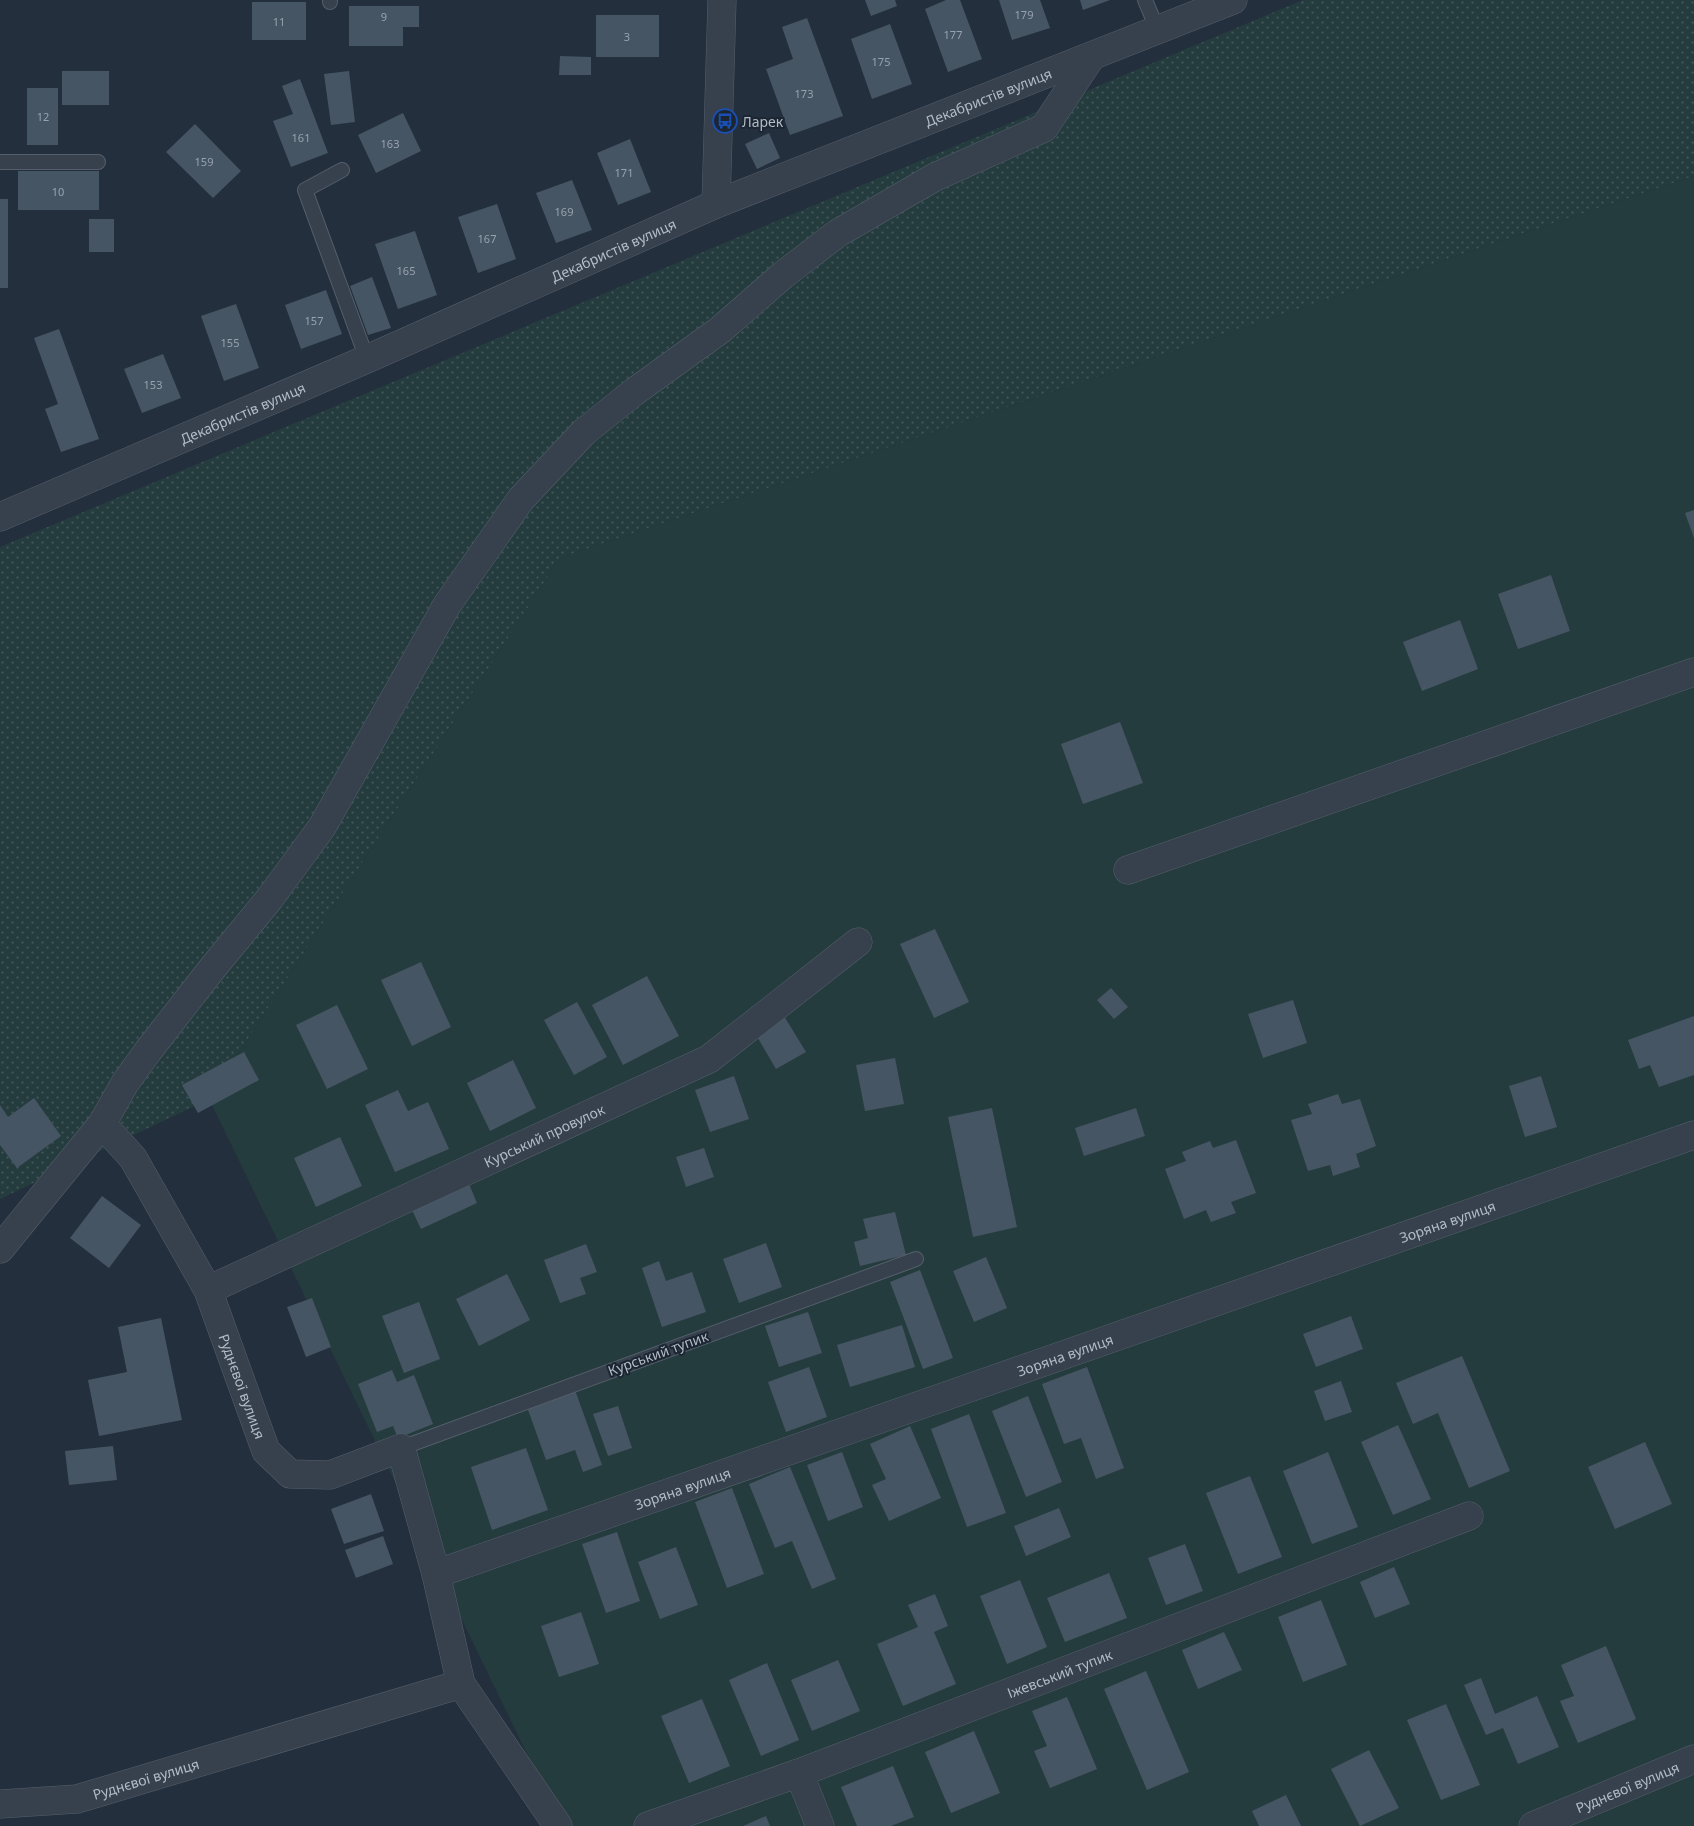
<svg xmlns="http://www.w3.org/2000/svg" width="1694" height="1826" font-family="'Noto Sans',sans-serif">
	<defs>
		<pattern id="grass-dots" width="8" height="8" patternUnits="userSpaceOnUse" patternTransform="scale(1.25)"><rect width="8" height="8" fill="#253c3e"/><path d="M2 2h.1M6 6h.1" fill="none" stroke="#425658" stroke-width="1.8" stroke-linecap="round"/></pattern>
	</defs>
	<rect width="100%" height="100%" fill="#232f3d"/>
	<path fill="url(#grass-dots)" d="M1303,0H1694V176L560,558L209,1099L0,1199V547Z"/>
	<path fill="#253c3e" d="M1694,176V1826H562L209,1099L560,558Z"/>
	<path fill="#465563" d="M865,0H895L897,6L871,16Z
		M946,0H960L982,59L948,72L925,9Z
		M999,0H1040L1050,28L1012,40Z
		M1080,0H1110L1083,10Z
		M252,2H306V40H252Z
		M349,6H419V27H403V46H349Z
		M596,15H659V57H596Z
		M807,18L843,116L790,135L766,69L793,59L782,27Z
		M890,24L912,84L872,99L851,39Z
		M560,56L591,57V75H559Z
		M62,71H109V105H62Z
		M349,71L355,122L331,125L324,74Z
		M300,79L328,153L291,167L273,121L293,114L282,86Z
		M27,88H58V145H27Z
		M403,113L421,151L376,173L358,135Z
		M195,124L241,171L213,198L166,152Z
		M769,133L780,158L757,169L745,144Z
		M630,139L651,192L618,205L597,153Z
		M18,171H99V210H18Z
		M572,180L592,230L556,243L536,193Z
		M0,199H8V288H0Z
		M497,204L516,259L478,273L458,217Z
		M89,219H114V252H89Z
		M415,231L437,295L398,309L375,244Z
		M372,277L391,328L368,335L350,286Z
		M326,290L342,334L301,349L285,305Z
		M236,304L259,368L224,381L201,316Z
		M59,329L99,439L61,452L45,409L58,404L34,338Z
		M163,354L181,398L142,413L124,369Z
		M1694,510V538L1685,513Z
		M1551,575L1570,631L1518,649L1498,594Z
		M1460,620L1478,669L1422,691L1403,642Z
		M1120,722L1143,783L1083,804L1061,744Z
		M935,929L969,1002L934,1018L900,944Z
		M421,962L451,1027L412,1046L381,980Z
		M647,976L679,1036L623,1065L592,1005Z
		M1111,988L1128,1007L1114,1019L1097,1000Z
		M1293,1000L1307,1043L1263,1058L1248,1014Z
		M577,1002L607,1057L574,1075L544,1020Z
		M337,1005L368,1069L327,1089L296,1025Z
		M784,1016L806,1052L776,1069L755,1033Z
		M1694,1016V1075L1659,1087L1650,1065L1639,1069L1628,1040Z
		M244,1052L259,1080L198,1113L182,1085Z
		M895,1058L904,1104L865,1111L856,1065Z
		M513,1060L536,1108L490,1131L467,1083Z
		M734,1076L749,1119L710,1132L695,1090Z
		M1541,1076L1557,1127L1525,1137L1509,1086Z
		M398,1090L408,1111L428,1102L449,1149L395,1172L365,1105Z
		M1338,1094L1342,1104L1360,1099L1376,1146L1356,1154L1360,1167L1333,1176L1330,1165L1308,1171L1291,1120L1312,1114L1308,1104Z
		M34,1098L61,1136L17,1168L0,1145V1105L8,1117Z
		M992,1108L1017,1227L973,1237L948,1117Z
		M1136,1108L1145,1136L1084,1156L1075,1128Z
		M340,1137L362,1186L316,1207L294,1158Z
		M1236,1140L1256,1193L1231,1202L1236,1213L1211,1222L1206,1210L1184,1219L1165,1169L1186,1161L1182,1152L1210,1141L1213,1148Z
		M704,1148L714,1177L686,1187L676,1157Z
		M467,1179L477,1203L421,1229L410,1206Z
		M102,1196L141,1225L109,1268L70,1238Z
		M895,1212L906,1255L860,1266L854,1242L868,1238L863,1219Z
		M766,1243L782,1287L739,1303L723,1259Z
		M586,1244L597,1272L580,1278L586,1294L560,1303L544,1260Z
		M986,1257L1007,1308L974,1322L953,1271Z
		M659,1261L666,1281L692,1272L706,1312L662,1327L642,1268Z
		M920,1270L953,1358L923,1369L890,1282Z
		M507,1274L530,1320L479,1346L456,1299Z
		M312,1298L331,1347L306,1357L287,1307Z
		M419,1302L440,1359L404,1373L382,1316Z
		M808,1312L822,1353L779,1367L765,1326Z
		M1351,1316L1363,1349L1316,1367L1303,1334Z
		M161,1318L182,1420L99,1436L88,1380L127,1372L118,1327Z
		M902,1325L915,1367L850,1387L837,1345Z
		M1462,1356L1510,1471L1469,1488L1438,1413L1413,1424L1396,1383Z
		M809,1367L827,1417L786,1432L768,1382Z
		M1087,1367L1124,1468L1096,1479L1081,1438L1064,1444L1042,1384Z
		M392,1370L397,1382L414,1375L433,1424L398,1438L393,1426L377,1432L358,1384Z
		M1341,1381L1352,1412L1325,1421L1314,1391Z
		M575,1390L602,1465L583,1472L575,1450L546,1460L527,1407Z
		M1028,1396L1062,1482L1026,1497L992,1411Z
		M618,1406L632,1448L608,1456L593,1414Z
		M969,1414L1006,1513L967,1527L931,1429Z
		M1398,1425L1431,1499L1393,1515L1361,1442Z
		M910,1426L941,1498L889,1521L872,1485L886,1479L870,1444Z
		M1645,1442L1672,1504L1615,1529L1588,1467Z
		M113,1446L117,1480L69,1485L65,1451Z
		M526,1448L548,1510L492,1530L471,1467Z
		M842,1452L863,1507L828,1521L807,1465Z
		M1328,1452L1358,1527L1312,1544L1283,1471Z
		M790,1467L836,1579L812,1589L792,1541L775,1548L749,1484Z
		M1250,1476L1282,1557L1238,1574L1206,1493Z
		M732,1488L764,1574L727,1588L695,1502Z
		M371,1494L384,1531L344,1544L331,1509Z
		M1059,1508L1071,1537L1026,1556L1014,1526Z
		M617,1532L640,1601L606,1613L582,1544Z
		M383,1536L393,1564L356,1578L345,1550Z
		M1185,1544L1203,1591L1166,1605L1148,1558Z
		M676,1547L698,1605L660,1619L638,1562Z
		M1394,1567L1410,1604L1375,1618L1360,1582Z
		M1109,1573L1127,1618L1065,1642L1047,1598Z
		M1020,1580L1047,1647L1007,1664L980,1596Z
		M935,1594L948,1626L934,1632L956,1684L903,1706L877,1644L918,1627L908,1605Z
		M1321,1600L1347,1665L1303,1682L1278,1617Z
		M581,1612L599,1664L559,1677L541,1626Z
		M1224,1632L1242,1670L1198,1689L1182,1650Z
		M1606,1646L1636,1719L1578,1743L1560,1701L1574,1696L1561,1665Z
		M838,1660L860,1711L812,1731L791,1680Z
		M767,1663L799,1740L761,1756L729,1680Z
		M1146,1671L1189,1772L1147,1790L1104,1689Z
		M1481,1678L1495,1714L1537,1696L1559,1747L1518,1764L1503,1728L1486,1735L1464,1685Z
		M1067,1697L1097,1769L1050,1788L1034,1751L1047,1746L1032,1711Z
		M702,1699L730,1766L689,1783L661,1716Z
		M1446,1704L1480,1785L1441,1800L1407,1720Z
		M974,1731L1000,1793L951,1813L925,1752Z
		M1369,1750L1399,1808L1360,1826L1331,1769Z
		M893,1766L914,1817L891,1826H857L841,1787Z
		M1286,1795L1301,1826H1259L1252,1811Z
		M766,1816L770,1826H743Z"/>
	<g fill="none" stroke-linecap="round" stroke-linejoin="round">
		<g stroke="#555f6b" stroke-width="16">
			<path id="lane" d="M1145,0L1158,31
				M330,2V0
				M0,162H98
				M342,170L305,190L367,359
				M401,1448L916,1259"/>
		</g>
		<g stroke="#555f6b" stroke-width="29">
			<g id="street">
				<path d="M716,204L722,0"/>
				<path id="s1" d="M0,517L367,359L716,204L1233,0"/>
				<path d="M1128,870L1694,672"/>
				<path id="s2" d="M102,1124L133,1158L208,1290L266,1451L290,1474L330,1475L401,1448L436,1574L461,1684L558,1826"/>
				<path d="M0,1249L102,1124L125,1083L148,1051L211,970L270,898L322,827L447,605L521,499L584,432L634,392L720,330L783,275L838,233L935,177L1044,128L1091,57"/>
				<path id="s3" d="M208,1290L709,1059L858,942"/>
				<path id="s4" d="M436,1574L1694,1135"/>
				<path d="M799,1773L820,1826"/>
				<path id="s5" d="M0,1804L77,1799L461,1684"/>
				<path id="s6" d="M648,1826L799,1773L1469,1516"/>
				<path id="s7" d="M1533,1826L1694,1759"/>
			</g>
		</g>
		<use href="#lane" stroke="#37414d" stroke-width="14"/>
		<use href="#street" stroke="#37414d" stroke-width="28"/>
	</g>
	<defs>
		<g id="bus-ring" transform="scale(1.25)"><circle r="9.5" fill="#1c2632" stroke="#1a4fb4" stroke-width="1.5"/><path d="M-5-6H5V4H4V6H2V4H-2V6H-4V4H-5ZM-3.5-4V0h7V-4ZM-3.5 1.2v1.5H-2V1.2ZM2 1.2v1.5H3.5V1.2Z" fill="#1a4fb4"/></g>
	</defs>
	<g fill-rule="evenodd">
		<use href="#bus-ring" x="725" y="121"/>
	</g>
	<g text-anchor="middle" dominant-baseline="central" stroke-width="4" stroke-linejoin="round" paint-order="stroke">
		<g font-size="11" fill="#97a2af">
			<text x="1024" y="14">179</text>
			<text x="384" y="16">9</text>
			<text x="279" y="21">11</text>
			<text x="953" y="34">177</text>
			<text x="627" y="36">3</text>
			<text x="881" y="61">175</text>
			<text x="804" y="93">173</text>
			<text x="43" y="116">12</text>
			<text x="301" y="137">161</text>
			<text x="390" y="143">163</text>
			<text x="204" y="161">159</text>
			<text x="624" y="172">171</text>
			<text x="58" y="191">10</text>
			<text x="564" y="211">169</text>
			<text x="487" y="238">167</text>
			<text x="406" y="270">165</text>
			<text x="314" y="320">157</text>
			<text x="230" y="342">155</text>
			<text x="153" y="384">153</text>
		</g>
		<g font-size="14" fill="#b2bcc8" stroke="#1c2632">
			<text stroke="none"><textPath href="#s1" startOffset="1074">Декабристів вулиця</textPath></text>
			<text stroke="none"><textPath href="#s1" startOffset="669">Декабристів вулиця</textPath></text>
			<text stroke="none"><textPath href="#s1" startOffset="264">Декабристів вулиця</textPath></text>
			<text stroke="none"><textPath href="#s3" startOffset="370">Курський провулок</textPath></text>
			<text stroke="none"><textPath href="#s4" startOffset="1071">Зоряна вулиця</textPath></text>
			<text transform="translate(658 1353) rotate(-20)">Курський тупик</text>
			<text stroke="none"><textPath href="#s4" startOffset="666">Зоряна вулиця</textPath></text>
			<text stroke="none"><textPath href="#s2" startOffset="300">Руднєвої вулиця</textPath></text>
			<text stroke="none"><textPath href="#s4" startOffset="261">Зоряна вулиця</textPath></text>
			<text stroke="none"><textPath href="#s6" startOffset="439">Іжевський тупик</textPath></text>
			<text stroke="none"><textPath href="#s5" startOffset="149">Руднєвої вулиця</textPath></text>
			<text stroke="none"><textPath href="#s7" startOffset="102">Руднєвої вулиця</textPath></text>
		</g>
		<g font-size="14" fill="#b2bcc8" stroke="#1c2632" text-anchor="start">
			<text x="742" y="121">Ларек</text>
		</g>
	</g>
</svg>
